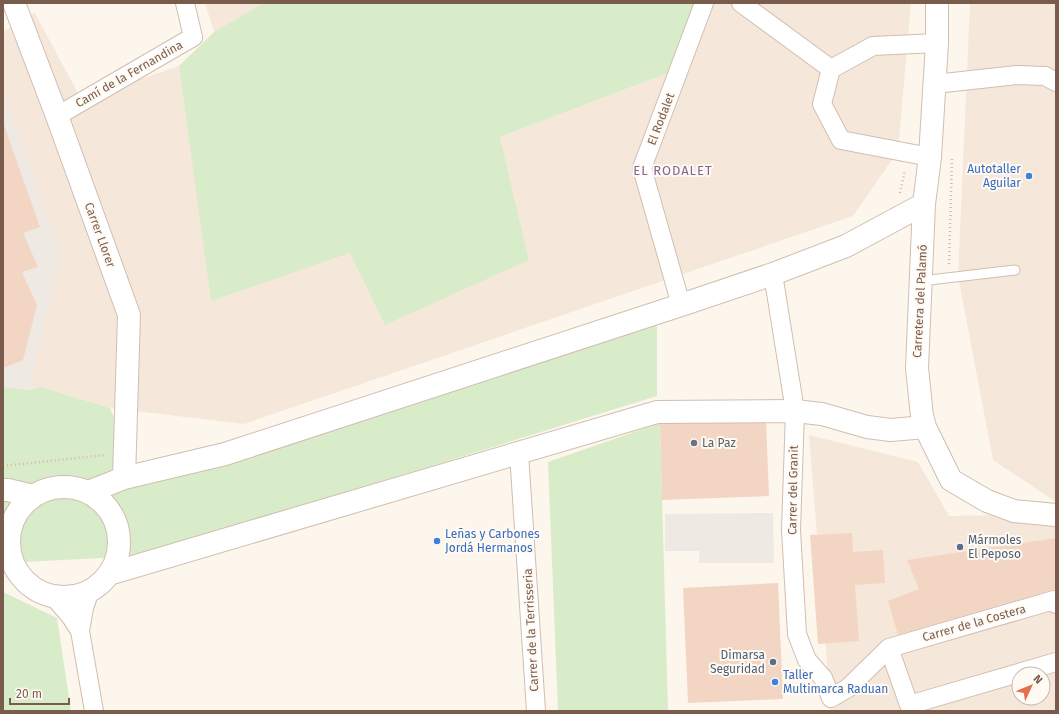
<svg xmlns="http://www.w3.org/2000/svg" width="1059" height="714" font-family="'Fira Sans',sans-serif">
	<rect width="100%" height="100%" fill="#fdf6ec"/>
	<path fill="#f5e8da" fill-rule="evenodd" d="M205,3H315L286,24L214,32Z
		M694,3H911L898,151L853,216L244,424L110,408L41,387L29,390L60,255L3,91V32L35,13L81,99L179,66L212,300L350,253L529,260L500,137L673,71Z
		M970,3H1056V502L993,460L958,276Z
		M809,435L918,462L949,516L1056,514V711H831ZM1019,674H1043V698H1019Z"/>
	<path fill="#efe9e4" d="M3,91L60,255L29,390L3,387Z
		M773,513L774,563H699V551H665V514Z"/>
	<path fill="#d8ecc9" d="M264,3H694L673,71L500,137L529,260L385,325L350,253L211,301L179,66L214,32Z
		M657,325V396L142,556L3,563V387L29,390L41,387L110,408L140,482Z
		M660,423L668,711H558L548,462Z
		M3,592L57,618L71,711H3Z"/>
	<path fill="#f3d5c3" d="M3,122L40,227L23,233L38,267L22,272L37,305L23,360L3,368Z
		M766,420L769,496L662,500L660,423Z
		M852,533L853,552L883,550L885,583L855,585L859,641L818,644L810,535Z
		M1056,538V589L898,635L888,601L919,589L907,560Z
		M778,583L783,699L688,703L683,588Z"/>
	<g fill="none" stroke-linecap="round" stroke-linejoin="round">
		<g stroke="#d1beb0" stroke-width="11">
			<path id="service" d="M921,281L1015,270"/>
		</g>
		<g stroke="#d1beb0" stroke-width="20">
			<path id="minor" d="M741,3L831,69
				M935,84L1017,75L1045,76L1056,82
				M57,116L193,37L185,3
				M930,157L841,140L822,104L831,69L873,46L937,43
				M773,274L795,411L791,530L797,634L807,660L823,678L831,698
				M681,305L642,168L704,3
				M519,453L536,711
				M89,593L84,608L80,631L94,711
				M53,596L71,617L80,631
				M889,648L909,705L1056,662
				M831,698L848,688L889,648L1054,600L1056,604"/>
		</g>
		<g stroke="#d1beb0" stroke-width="24">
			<path id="tertiary" d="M14,3L57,116L129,315L124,478
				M937,3V43L930,157L924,204L917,368L922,416L925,427L951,480L987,501L1014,511L1056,515
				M9 542a55 55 0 1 1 110 0a55 55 0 1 1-110 0Z
				M3,490H8L33,496
				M91,491L124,478L225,454L681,305L773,274L846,246L924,204
				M109,574L657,412L795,411L822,414L867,427L891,430L925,427"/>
		</g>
		<path stroke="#d9b8a5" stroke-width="2.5" stroke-dasharray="1 3" stroke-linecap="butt" d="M900,193L905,170
			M949,264L952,159
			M3,466L105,455"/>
		<use href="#service" stroke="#fff" stroke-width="9"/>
		<use href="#minor" stroke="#fff" stroke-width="18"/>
		<use href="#tertiary" stroke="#fff" stroke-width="22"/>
	</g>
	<g fill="#3f7fe0" stroke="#fffaf3" stroke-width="1.5">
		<circle cx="1029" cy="176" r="4"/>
		<circle cx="437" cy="541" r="4"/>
		<circle cx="775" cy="682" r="4"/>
	</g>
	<circle fill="#6b7280" stroke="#fffaf3" stroke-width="1.5" cx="694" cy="443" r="4"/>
	<g fill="#5c6f8a" stroke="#fffaf3" stroke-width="1.5">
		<circle cx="960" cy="547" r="4"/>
		<circle cx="773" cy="662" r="4"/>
	</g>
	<g text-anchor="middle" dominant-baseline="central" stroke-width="4" stroke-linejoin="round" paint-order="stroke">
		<g font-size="12" fill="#7a5c4d" stroke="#fffaf3">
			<text transform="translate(129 74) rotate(-30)">Camí de la Fernandina</text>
			<text transform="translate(661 119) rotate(-69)">El Rodalet</text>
			<text transform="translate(100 235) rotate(70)">Carrer Llorer</text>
			<text transform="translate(920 301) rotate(-87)">Carretera del Palamó</text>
			<text transform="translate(793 490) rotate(-89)">Carrer del Granit</text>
			<text transform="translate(974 623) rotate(-16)">Carrer de la Costera</text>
			<text transform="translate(531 630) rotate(-93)">Carrer de la Terrisseria</text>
		</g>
		<g font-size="12" fill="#366cbe" stroke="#fffaf3" text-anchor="start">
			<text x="1021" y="169" text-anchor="end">Autotaller<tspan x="1021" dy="14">Aguilar</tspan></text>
			<text x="445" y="534">Leñas y Carbones<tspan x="445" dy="14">Jordá Hermanos</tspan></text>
			<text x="783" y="675">Taller<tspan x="783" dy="14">Multimarca Raduan</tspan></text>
		</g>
		<g font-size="12" fill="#5b616d" stroke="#fffaf3" text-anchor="start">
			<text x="702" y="443">La Paz</text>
		</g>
		<g font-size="12" fill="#4e5e75" stroke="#fffaf3" text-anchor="start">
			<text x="968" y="540">Mármoles<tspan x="968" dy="14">El Peposo</tspan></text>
			<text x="765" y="655" text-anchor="end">Dimarsa<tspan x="765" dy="14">Seguridad</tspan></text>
		</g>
		<g font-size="13" letter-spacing="1" fill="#846695" stroke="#fffaf3">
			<text x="673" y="170">EL RODALET</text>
		</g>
	</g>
	<rect width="1059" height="714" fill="none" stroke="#7a5c4d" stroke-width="8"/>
	<g transform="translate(1031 686) rotate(46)"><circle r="19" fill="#fffaf3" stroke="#cabbb1"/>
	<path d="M0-3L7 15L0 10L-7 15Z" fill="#e76f51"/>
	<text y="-6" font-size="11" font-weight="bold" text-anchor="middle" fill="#7a5c4d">N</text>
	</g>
	<path d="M10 698v6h59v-6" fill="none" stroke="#7a5c4d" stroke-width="2"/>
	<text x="16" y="698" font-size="12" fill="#7a5c4d" stroke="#fffaf3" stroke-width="3" paint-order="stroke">20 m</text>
</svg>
